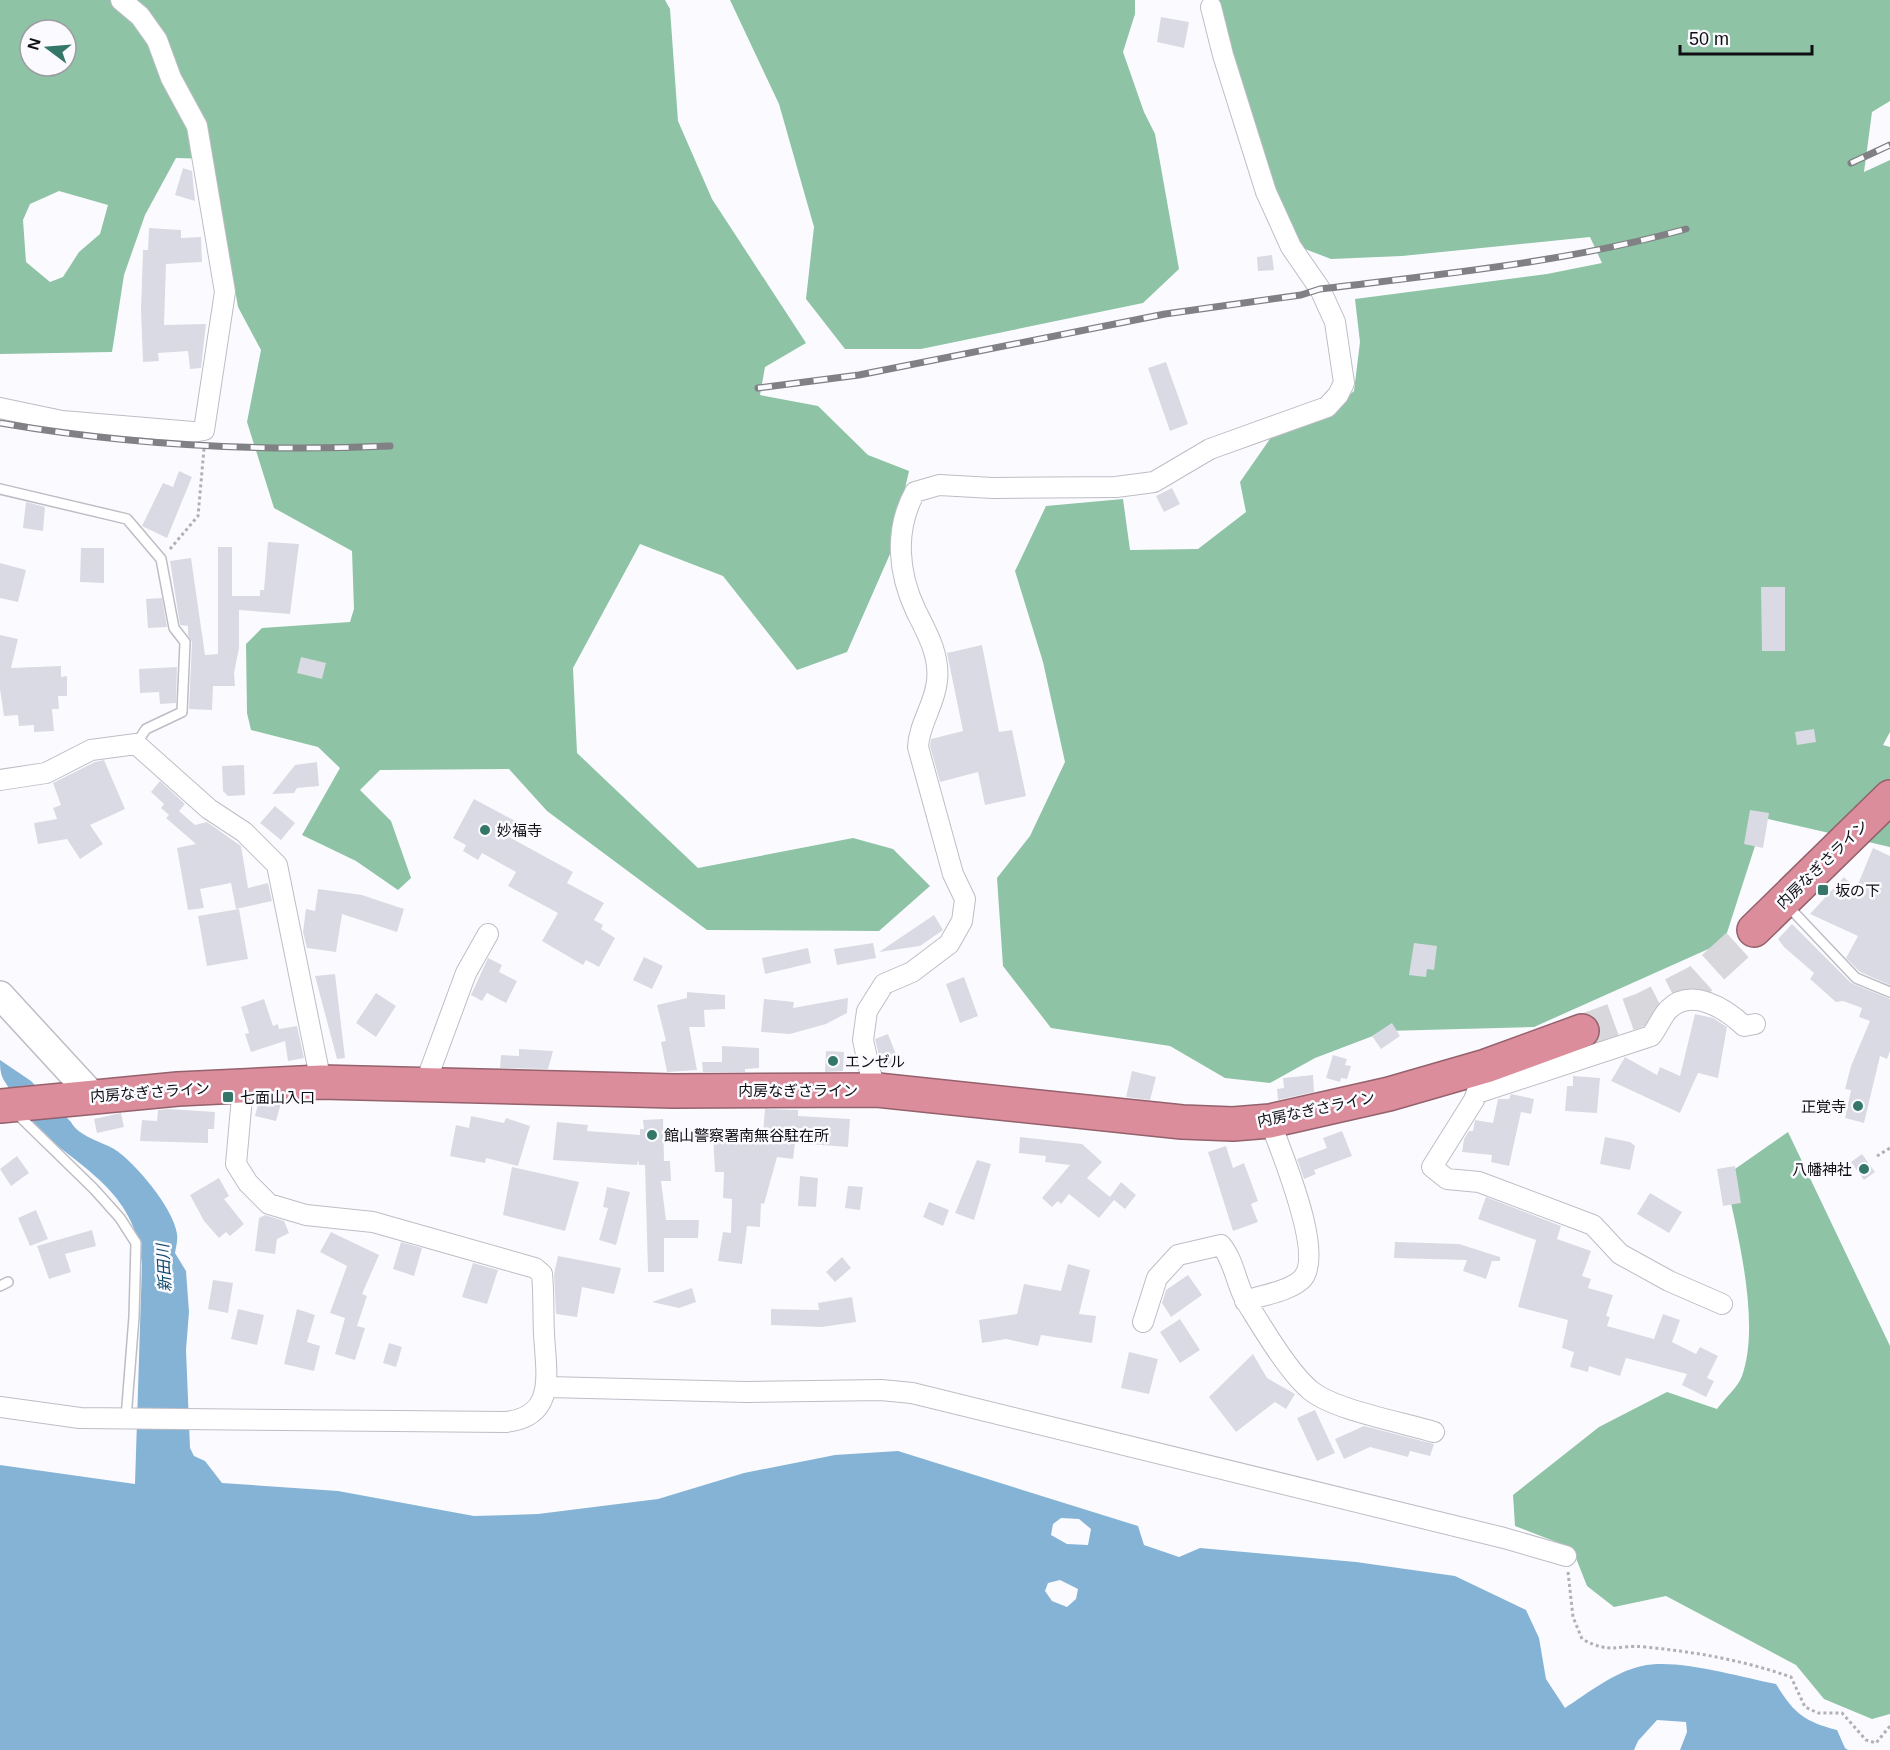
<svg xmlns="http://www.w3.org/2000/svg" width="1890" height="1750" font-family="Helvetica,'Noto Sans JP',sans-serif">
	<rect width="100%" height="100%" fill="#fbfbff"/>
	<path fill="#8ec3a5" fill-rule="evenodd" d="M0,0H665L670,9L678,121L712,199L806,343L765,367L760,395L818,406L868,455L909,471L890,554L847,652L797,670L723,576L640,544L573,668L577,753L698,868L853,838L893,849L930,886L879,931L707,930L547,811L509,769L380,770L360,790L391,821L411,878L398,890L356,861L302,835L340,768L318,747L251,730L247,713L246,644L262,628L350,622L354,609L352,551L274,508L247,422L261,350L238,307L212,159L176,158L145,215L124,275L112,352L0,354ZM30,30H66V66H30ZM59,191L108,205L100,234L79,252L63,277L50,282L26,262L23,220L30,204Z
		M730,0H1135V14L1123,52L1144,112L1155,134L1179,269L1143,303L921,349H845L806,299L814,227L779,104Z
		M1218,0H1890V101L1872,112L1864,172L1890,160V732L1883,745L1890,747V847L1764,818L1724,942L1534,1027L1386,1031L1315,1058L1270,1083L1225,1078L1170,1046L1051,1028L1003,966L997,878L1030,836L1065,762L1043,662L1015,571L1046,506L1123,499L1130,550L1198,549L1246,512L1240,482L1274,433L1327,414L1354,391L1360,342L1355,299L1547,274L1602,263L1590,237L1402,256L1331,259L1279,239L1226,45Z
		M1788,1132L1890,1346V1714L1872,1719L1824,1699L1796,1665L1666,1596L1614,1607L1587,1586L1572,1548L1515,1526L1513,1495L1599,1427L1667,1392L1717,1409C1724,1399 1738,1387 1742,1376C1761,1323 1737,1231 1725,1176Z"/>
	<path fill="#85b3d6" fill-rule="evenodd" d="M0,1060L31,1081L71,1122C78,1136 100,1141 114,1149C135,1162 174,1209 177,1234C178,1240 176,1247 175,1253L186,1271L189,1312L186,1350L190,1448L194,1456L205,1461L222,1483L338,1491L474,1516L538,1514L658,1499L744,1473L835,1455L898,1451L1138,1526L1144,1545L1179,1557L1200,1548L1356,1562L1455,1576L1526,1610L1539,1638L1546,1679L1565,1708C1588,1693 1614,1672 1642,1666C1677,1658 1739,1677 1776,1684C1794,1713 1803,1721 1837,1730L1845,1748L1848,1750H1680L1687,1732L1686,1722L1657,1720L1638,1741L1634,1750H0V1465L135,1484L142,1264C135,1189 80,1169 32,1124C24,1116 18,1102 12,1093C3,1078 0,1078 0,1060ZM1061,1518L1079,1519L1091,1529L1088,1545L1067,1544L1051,1535L1053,1524ZM1060,1580L1078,1589L1076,1599L1067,1607L1052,1601L1045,1591L1048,1583Z"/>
	<path fill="#dadae4" d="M1161,17L1189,22L1184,48L1157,42Z
		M183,168L192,171L195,201L175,195Z
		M149,228L181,230V238L201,237L202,262L166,264L164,325L206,324L201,368L190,369L188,351L158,353L159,361L143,362L141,310L143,250H148Z
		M1272,255L1274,270L1258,271L1257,257Z
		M1166,362L1188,424L1170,431L1148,368Z
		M179,471L192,477L167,538L142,526L163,483L173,487Z
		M1172,488L1180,504L1164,512L1156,496Z
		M26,502L45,507L43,531L23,528Z
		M268,542L299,544L290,614L239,610V648L234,673L235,686H213L212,710L189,709L192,642L188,635V626L180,625L170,561L191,558L205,655L218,654V547H232V596H260V590H264Z
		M81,548H104V583L80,582Z
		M0,563L26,570L18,602L0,598Z
		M1761,587H1785V651H1762Z
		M162,598L167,627L148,628L146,599Z
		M0,635L18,639L11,668L61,666V677L67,676V696H58L59,709H52L54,731L34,732V725L19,726L18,715L4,716L0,689Z
		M982,645L999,732L1012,730L1026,796L985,805L978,772L940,782L930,746L931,739L963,731L947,653Z
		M301,657L326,663L322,679L297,673Z
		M177,667L176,703L160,704L159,692L140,693L139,669Z
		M1814,729L1816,742L1797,745L1795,732Z
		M104,760L125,809L90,825L103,844L80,859L67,839L38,844L34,823L57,819L53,808L61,805L53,783L95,762Z
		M317,762L319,786L297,788L294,793L272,794L295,765Z
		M244,765L245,795L228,796L223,791L222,766Z
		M160,781L185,804L179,811L195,825L207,822L241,846L248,888L268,883L272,901L236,909L231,883L200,889L204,908L188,910L177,848L196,844L166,818L169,815L161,808L164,804L151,792Z
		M474,799L517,822L509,837L573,872L567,883L604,903L594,920L603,925L601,929L615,938L599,967L586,960L583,965L542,941L558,913L508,886L516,872L482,853L478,860L463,851L466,845L453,838Z
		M275,806L295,823L281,840L260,823Z
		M1750,810L1769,813L1763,848L1744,844Z
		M1873,848L1890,856V985L1860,972L1846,958L1858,936L1810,914L1844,877L1856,889Z
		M318,889L362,895L404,909L397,932L342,914L336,952L307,948L303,932L306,909L315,911Z
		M239,909L248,959L207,966L198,916Z
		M934,915L943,930L920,946L879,952Z
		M1792,924L1851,983L1890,999V1051L1887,1059L1880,1056L1864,1123L1845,1118L1851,1090L1845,1089L1851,1066L1870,1021L1859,1017L1862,1008L1843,1001L1836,1002L1810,979L1814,973L1784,947L1778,939Z
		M873,943L876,958L837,965L834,949Z
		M1414,943L1437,946L1434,970L1427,969L1426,977L1409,975Z
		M808,948L811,963L765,974L762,958Z
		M644,957L663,966L652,989L633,980Z
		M488,958L502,965L499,972L517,981L506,1003L487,993L482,1001L471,995Z
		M335,974L345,1058L337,1059L315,976Z
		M964,977L978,1016L960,1023L946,984Z
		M687,992L725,995V1009L704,1010L705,1027H689L697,1070L667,1072L661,1042L666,1041L657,1005L687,998Z
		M376,993L396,1006L376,1037L356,1023Z
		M848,998L847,1013L826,1024L790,1034L761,1032L764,999L794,1002L793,1008Z
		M264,999L273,1026L278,1024L279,1029L297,1026L304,1058L288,1061L285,1041L251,1052L245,1034L249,1033L241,1007Z
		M1695,1014L1713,1018L1727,1027L1718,1078L1698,1073L1680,1113L1611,1081L1625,1057L1657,1075L1660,1067L1680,1076Z
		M1392,1023L1400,1036L1381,1049L1372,1036Z
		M888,1034L899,1062L882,1068L875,1039Z
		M722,1046L759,1048V1068L745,1069V1072H703L702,1062H722Z
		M519,1049L553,1051L548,1069L500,1068L501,1055L519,1056Z
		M826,1051L844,1052L843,1071L825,1072Z
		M1333,1055L1347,1059L1345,1065L1351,1066L1347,1079L1341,1078L1340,1082L1326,1078Z
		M1132,1071L1156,1077L1150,1100L1126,1097Z
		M1313,1075L1314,1092L1278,1100L1277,1089L1284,1088L1283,1078Z
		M1573,1076L1600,1078L1597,1113L1565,1111L1567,1086H1573Z
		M1511,1094L1534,1099L1531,1114L1521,1112L1509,1166L1491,1162L1492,1155L1462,1152L1464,1139L1469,1131H1473L1475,1120L1493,1123L1498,1099H1509Z
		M281,1103L276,1121L255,1116L258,1104Z
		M169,1109L215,1112L214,1129H208V1143L140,1141L142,1120L157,1121L158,1110Z
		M765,1109L798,1110V1116L850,1119L848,1147L795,1143L793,1159L777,1157L764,1204L761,1203L760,1227L747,1226L742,1264L718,1261L723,1232L731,1233L732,1199L723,1198L724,1172H715L713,1136L763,1133Z
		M121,1113L124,1127L97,1133L94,1119Z
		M471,1116L504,1123L506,1118L530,1126L518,1166L486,1158L485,1163L450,1156L456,1125L469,1128Z
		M663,1119L664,1161H670L671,1181H661L666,1220H699L698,1238H664V1272H648L645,1165H639L638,1160L637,1165L553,1160L557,1122L588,1125L587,1131L640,1135V1129H644L643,1120Z
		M1342,1131L1352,1156L1314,1170L1316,1174L1304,1179L1297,1159L1327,1148L1323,1138Z
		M1020,1137L1082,1144L1102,1162L1087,1178L1110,1197L1121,1182L1136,1195L1125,1209L1114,1200L1099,1218L1069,1194L1061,1204L1058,1201L1052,1207L1042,1198L1070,1165L1045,1162L1046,1156L1019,1153Z
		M1605,1137L1630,1142L1635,1146L1630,1170L1600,1164Z
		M1226,1146L1233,1168L1244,1163L1258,1201L1251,1204L1258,1222L1233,1231L1208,1152Z
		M1862,1154L1875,1172L1864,1180L1851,1162Z
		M17,1156L29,1173L11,1186L0,1169Z
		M977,1160L991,1164L974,1220L955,1213Z
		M1735,1166L1741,1203L1723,1206L1717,1169Z
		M512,1167L579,1182L565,1231L503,1215Z
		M800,1176L818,1178L816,1207L798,1206Z
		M219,1178L229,1196L224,1199L244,1224L230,1236L226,1232L219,1238L204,1221L190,1195Z
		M848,1186L863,1187L860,1210L845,1208Z
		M607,1187L630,1192L616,1245L599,1240L608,1208L603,1207Z
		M1650,1193L1682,1212L1669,1233L1637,1214Z
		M1486,1197L1561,1226L1557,1239L1591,1251L1582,1276L1591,1279L1588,1288L1613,1295L1606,1316L1610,1317L1607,1326L1654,1339L1663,1314L1680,1320L1672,1342L1696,1354L1700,1347L1718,1356L1707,1378L1714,1381L1706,1397L1682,1385L1687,1374L1626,1358L1620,1376L1589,1366L1588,1372L1570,1367L1574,1352L1562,1348L1568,1320L1518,1307L1536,1240L1478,1219Z
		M929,1202L949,1210L943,1226L923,1217Z
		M36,1210L48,1239L30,1246L18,1218Z
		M265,1215L284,1221L289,1233L277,1239L275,1254L255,1251L259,1218Z
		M92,1230L96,1246L65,1254L71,1272L49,1279L37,1246Z
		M331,1232L379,1255L362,1294L367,1296L357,1326L365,1328L355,1360L335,1354L345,1318L330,1313L347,1266L320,1252Z
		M401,1242L422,1248L414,1276L393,1269Z
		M1395,1242L1459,1244L1500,1257V1261H1492L1486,1279L1463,1271L1467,1260L1394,1258Z
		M558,1256L621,1268L614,1294L582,1287L577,1317L556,1314L554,1274Z
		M842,1257L851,1268L835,1282L826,1272Z
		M473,1263L498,1270L487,1304L462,1297Z
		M1068,1264L1090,1270L1079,1314L1096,1316L1092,1343L1041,1335L1038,1346L1006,1339L982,1343L979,1320L1017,1314L1024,1284L1061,1291Z
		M1188,1275L1202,1295L1171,1317L1162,1303L1166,1290Z
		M213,1280L233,1283L228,1313L208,1309Z
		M692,1288L696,1302L679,1308L652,1302Z
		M852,1297L856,1322L822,1327L771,1325V1309L819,1310L818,1303Z
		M238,1309L264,1315L257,1345L231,1339Z
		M297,1309L315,1315L307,1342L320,1346L314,1371L284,1364Z
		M1180,1319L1200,1350L1180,1363L1160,1332Z
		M389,1343L402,1347L396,1367L383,1363Z
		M1129,1352L1158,1359L1149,1394L1121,1388Z
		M1253,1354L1267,1378L1295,1394L1286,1409L1275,1402L1236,1432L1209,1397Z
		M1315,1410L1335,1453L1317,1461L1297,1418Z
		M1364,1426L1434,1444L1430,1456L1410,1451L1408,1457L1370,1447L1344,1459L1335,1439Z"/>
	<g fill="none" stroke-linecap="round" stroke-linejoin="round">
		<path stroke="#d8d8dc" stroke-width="33" stroke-dasharray="33 16" stroke-linecap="butt" d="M1582,1031L1643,1009L1698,981L1754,930"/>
		<g stroke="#bdbdc6" stroke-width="12">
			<path id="lane" d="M0,489L127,519L161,559L174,628L185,642L182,712L146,729L136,744
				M1786,904L1856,978L1890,992
				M15,1112L94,1189L120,1218L136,1243L134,1317L126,1418
				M0,1286L8,1282"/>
		</g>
		<g stroke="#bdbdc6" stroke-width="22">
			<path id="street" d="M0,408L62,421L193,432L204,430L225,292L197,126L171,78L157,40L140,16L121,0
				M0,780L46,773L91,750L136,744L209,809L244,832L277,865L321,1082
				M1486,1066L1474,1100L1432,1167L1447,1179L1479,1182L1593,1225L1620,1254L1669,1281L1722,1304
				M425,1084L466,973L488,934
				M877,1090L870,1072L863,1040L867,1011L884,984L912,972L949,944L962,921L965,899L953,874L918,747C919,724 935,704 937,681C940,655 927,633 916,611C898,573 894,530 915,492L939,485L993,488L1116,487L1154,482L1210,449L1327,407L1338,395L1344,383L1335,322L1320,289L1291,247L1266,192L1223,55L1211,7
				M1477,1093L1651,1036C1657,1029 1663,1014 1669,1009C1692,987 1726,1009 1744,1026L1755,1024
				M1245,1301C1262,1295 1287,1292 1301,1280C1327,1257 1280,1150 1270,1121
				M1143,1322L1157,1278L1178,1255L1221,1245C1235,1262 1236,1285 1247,1303C1262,1327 1288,1371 1309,1389C1332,1410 1402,1422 1434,1432
				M548,1387L746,1392L881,1390L912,1393L1504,1538L1566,1556
				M0,1407L80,1418L506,1422C557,1416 546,1373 544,1334C543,1314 544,1294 542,1274L535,1268L373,1222L306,1215L269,1204L248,1183L236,1164L243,1086"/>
		</g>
		<g stroke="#bdbdc6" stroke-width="30">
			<path id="secondary" d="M0,995L93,1096"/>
		</g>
		<g stroke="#94616c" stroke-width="36">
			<path id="highway" d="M1754,930L1890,797
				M0,1106L178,1089L321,1082L673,1091L877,1090L1182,1122L1233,1124L1270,1121L1389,1094L1486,1066L1582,1031"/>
		</g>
		<path stroke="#b1b1b5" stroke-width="3" stroke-dasharray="3 3" stroke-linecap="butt" d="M170,549L198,516L204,449
			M1877,1156L1890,1148
			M1568,1572L1573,1617L1582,1639C1612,1655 1616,1644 1645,1647C1696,1652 1742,1660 1791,1677L1805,1707L1818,1713H1842L1866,1740L1876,1743L1890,1726"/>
		<use href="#lane" stroke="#fff" stroke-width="9"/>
		<use href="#street" stroke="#fff" stroke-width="20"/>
		<use href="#secondary" stroke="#fff" stroke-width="27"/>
		<use href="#highway" stroke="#db8d9c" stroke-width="33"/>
		<g stroke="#818185" stroke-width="7">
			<path id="rail" d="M1851,163L1890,145
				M758,388L859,375L1165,314L1301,295L1320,289C1443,274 1567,262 1686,229
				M0,423C128,445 260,452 390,446"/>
		</g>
		<use href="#rail" stroke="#fbfbff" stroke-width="4.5" stroke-dasharray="14" stroke-linecap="butt"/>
	</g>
	<g fill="#347769" stroke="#fbfbff" stroke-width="2">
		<circle cx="485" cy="830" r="6"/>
		<rect x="1817" y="884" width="12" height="12" rx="3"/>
		<circle cx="833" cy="1061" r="6"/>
		<rect x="222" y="1091" width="12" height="12" rx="3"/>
		<circle cx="1858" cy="1106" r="6"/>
		<circle cx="652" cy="1135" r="6"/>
		<circle cx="1864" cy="1169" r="6"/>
	</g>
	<g text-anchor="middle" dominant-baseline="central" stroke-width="5" stroke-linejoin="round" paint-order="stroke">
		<g font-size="15" fill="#0f0f13" stroke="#fbfbff" text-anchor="start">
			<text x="497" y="830">妙福寺</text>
			<text x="1835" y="890">坂の下</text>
			<text x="845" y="1061">エンゼル</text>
			<text x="240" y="1097">七面山入口</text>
			<text x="1846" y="1106" text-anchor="end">正覚寺</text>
			<text x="664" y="1135">館山警察署南無谷駐在所</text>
			<text x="1852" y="1169" text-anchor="end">八幡神社</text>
		</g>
		<g font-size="15" fill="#0f0f13" stroke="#fbfbff">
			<text transform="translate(1822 864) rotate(-44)">内房なぎさライン</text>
			<text x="798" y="1090">内房なぎさライン</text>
			<text transform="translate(150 1092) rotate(-4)">内房なぎさライン</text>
			<text transform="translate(1316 1109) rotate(-12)">内房なぎさライン</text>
		</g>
		<g font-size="16" font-style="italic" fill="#134b6d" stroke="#fbfbff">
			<text transform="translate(164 1268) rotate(-93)">新田川</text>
		</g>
	</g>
	<g transform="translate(48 48) rotate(286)"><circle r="28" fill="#fbfbff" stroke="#9d9da1" stroke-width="1.5"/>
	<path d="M0-4.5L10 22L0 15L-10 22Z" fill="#347769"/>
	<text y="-9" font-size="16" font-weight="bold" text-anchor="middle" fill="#0f0f13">N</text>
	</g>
	<path d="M1680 45v9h132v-9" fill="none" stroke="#0f0f13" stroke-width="3"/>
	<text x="1689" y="45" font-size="18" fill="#0f0f13" stroke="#fbfbff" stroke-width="4.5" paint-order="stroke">50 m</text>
</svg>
